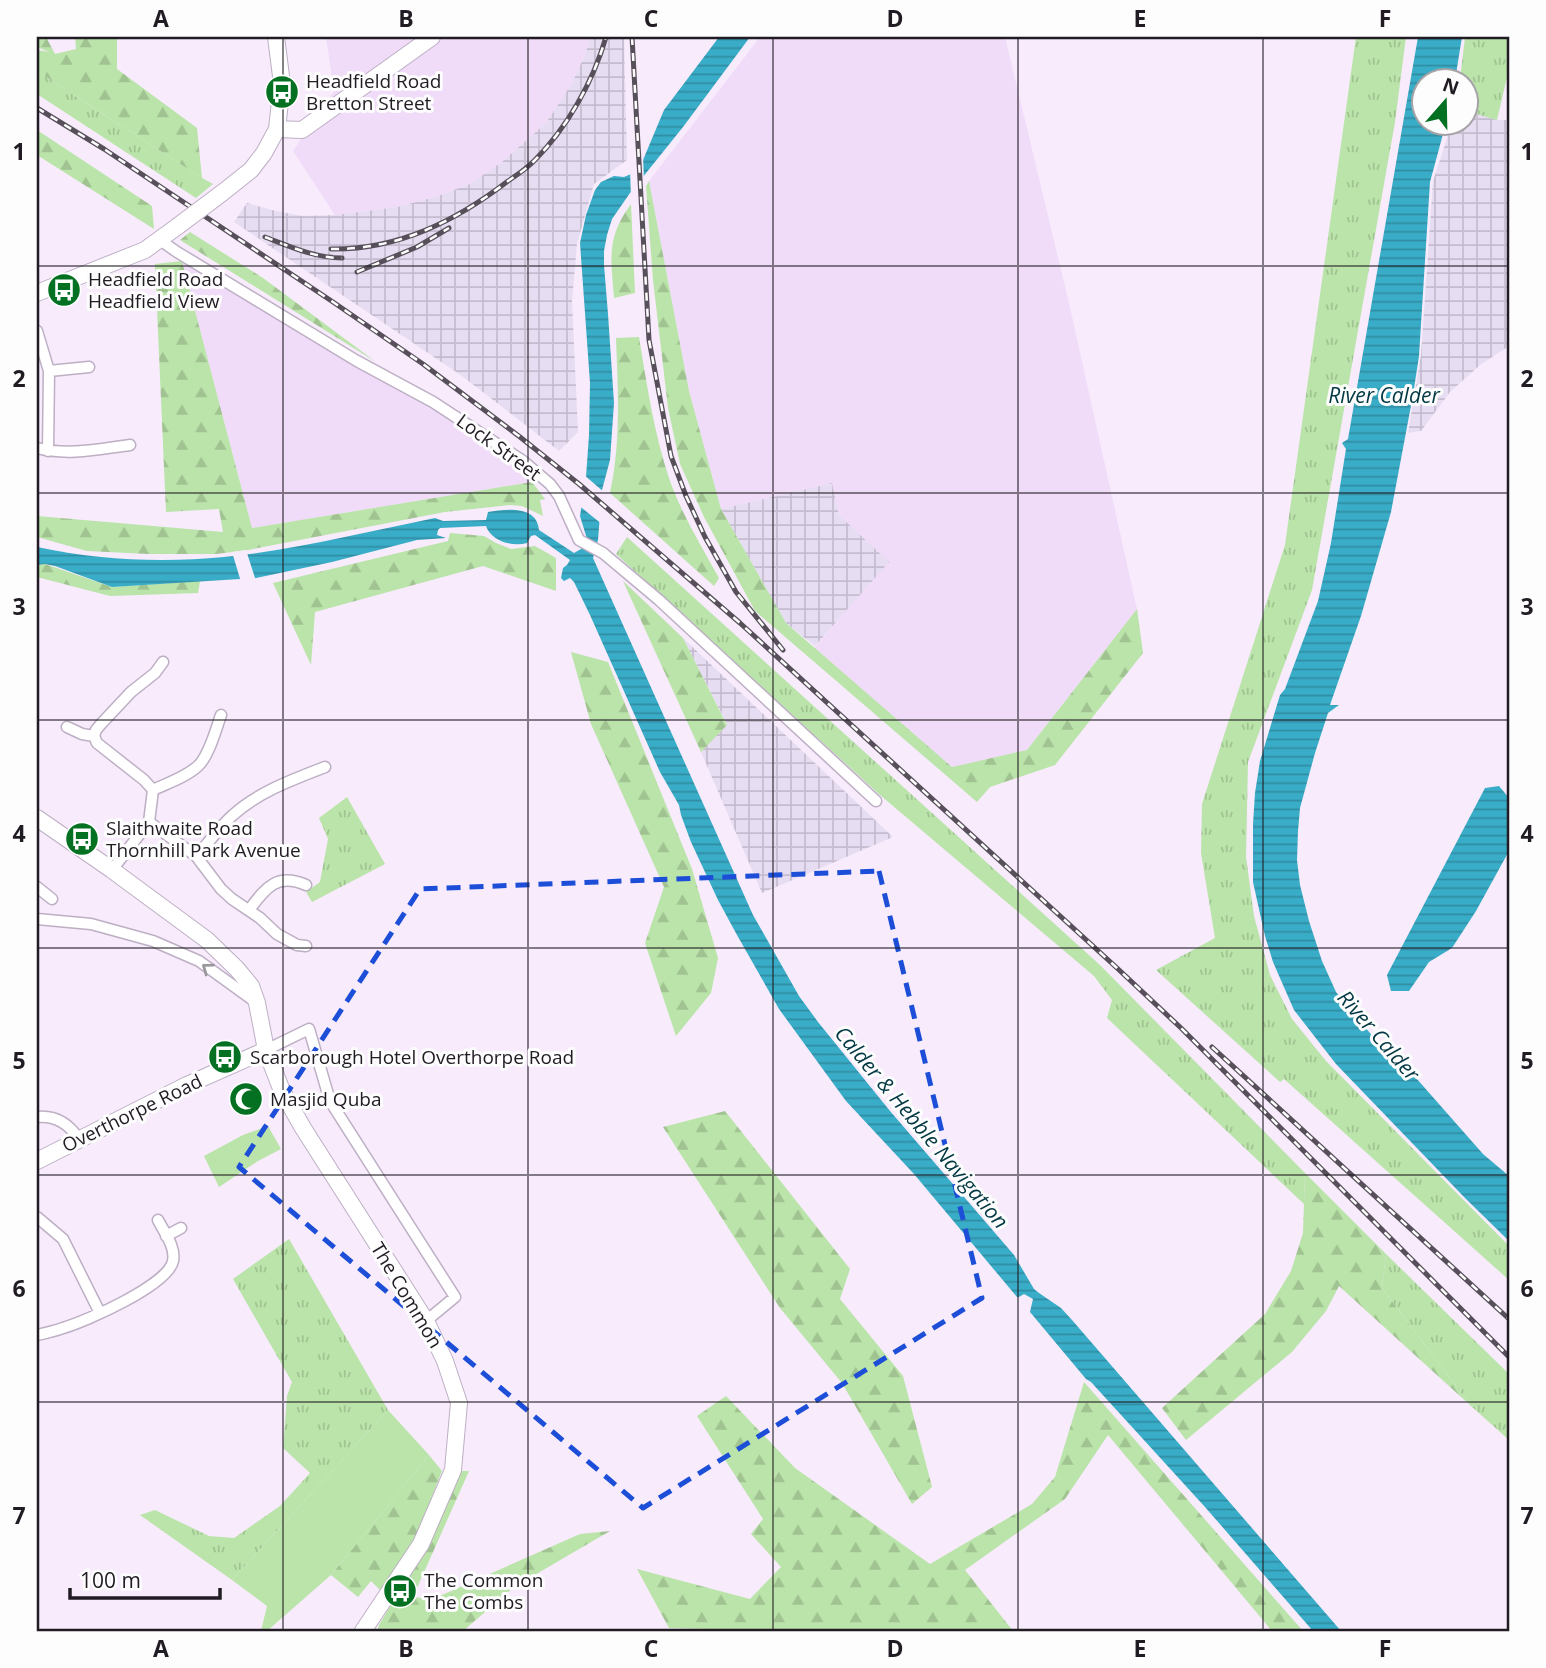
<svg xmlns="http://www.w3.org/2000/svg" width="1546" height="1668" font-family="'Open Sans',sans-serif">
	<defs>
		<pattern id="industrial-grid" width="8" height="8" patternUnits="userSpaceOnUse" patternTransform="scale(1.75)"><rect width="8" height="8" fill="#e6ddf2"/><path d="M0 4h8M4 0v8" fill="none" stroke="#c5bdcf"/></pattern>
		<pattern id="grass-tufts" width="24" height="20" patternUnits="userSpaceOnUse" patternTransform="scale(1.75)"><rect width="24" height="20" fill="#bae4a9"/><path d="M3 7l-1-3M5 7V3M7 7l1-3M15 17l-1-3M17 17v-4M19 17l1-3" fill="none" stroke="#a0c391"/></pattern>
		<pattern id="forest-firs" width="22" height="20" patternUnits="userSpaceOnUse" patternTransform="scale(1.75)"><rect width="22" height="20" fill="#bae4a9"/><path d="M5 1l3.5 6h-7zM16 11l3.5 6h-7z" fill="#a0c391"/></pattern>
		<pattern id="water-rules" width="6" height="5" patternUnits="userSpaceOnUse" patternTransform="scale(1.75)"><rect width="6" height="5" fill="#39adc8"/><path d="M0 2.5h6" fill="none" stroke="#308ca2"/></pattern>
	</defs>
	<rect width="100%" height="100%" fill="#f7ebfc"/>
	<path fill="#f0dcf9" d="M326,37H591L584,57L572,83L546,123L503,161L470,184L435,197L397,207L335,215L293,151L334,91Z
		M760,37H1005L1069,303L1137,609L1027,750L952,767L814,648L888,562L839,515L832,483L721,509L689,391L649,181Z
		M182,261L455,420L528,472L532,482L252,528Z"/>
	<path fill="url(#industrial-grid)" d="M591,37H624L627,160L594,184L577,244L572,301L578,432L559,451L462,376L234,222L247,203L272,210L302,216L335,215L397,207L435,197L470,184L503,161L546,123L572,83L584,57Z
		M1466,111L1497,120H1509V346L1480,365L1450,392L1421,431L1408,433L1421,355L1433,181L1452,123L1466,122Z
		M832,483L839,515L889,562L815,646L786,623L721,509Z
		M683,638L893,837L762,893L701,752L727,724Z"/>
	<path fill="url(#grass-tufts)" d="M1356,37H1406L1395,122L1312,590L1248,762L1246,857L1254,916L1270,975L1292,1019L1326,1061L1509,1246V1280L1284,1079L1280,1082L1156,970L1215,938L1201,853L1202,804L1285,545Z
		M1465,37H1509V69L1497,120L1466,111V80H1460Z
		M37,71L202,178L213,184L196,198L37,94Z
		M627,537L1100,965L1305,1173L1304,1204L1107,1018L1112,1000L1094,976L880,795L616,554Z
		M347,797L385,864L312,902L306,892L320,882L328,839L319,818Z
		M289,1239L388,1410L232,1580L140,1515L155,1510L209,1536L234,1538L280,1506L310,1473L283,1448L287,1396L292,1382L233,1279Z
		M1386,1254L1509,1374V1440L1471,1406L1382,1288Z"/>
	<path fill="url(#forest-firs)" d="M37,37H46L55,54L76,49L75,37H117V69L197,128L202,178L37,71V50L49,52L37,47Z
		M37,130L152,206L154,229L37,155Z
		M649,181L689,391L721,509L786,623L952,767L1027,750L1137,609L1143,653L1055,765L990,787L977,802L755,611L704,517L680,464L668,408L653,280L646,186Z
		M631,204L635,293L614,298C611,258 606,238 631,204Z
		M190,232L263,278L376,362L180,240Z
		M182,261L252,528L532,482L545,499L540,500L543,516L522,506L510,505L445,512L248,550L216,554H149L87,551L37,537V516L223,532L219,509L166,512L155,264Z
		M639,337C647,385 654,434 670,481C682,515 702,547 719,578L714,586L610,493C621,442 618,391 616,338Z
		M450,533L484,536L496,543L511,549L535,546L556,558V591L483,566L315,612L311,665L273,583L448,541Z
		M45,564L112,587L200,581L198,593L110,596L37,577V565Z
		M623,581L683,638L727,725L701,752Z
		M571,652L608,662L692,869L718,958L711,993L676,1036L645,943L664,887L591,724Z
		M725,1111L850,1269L840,1299L903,1376L932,1487L912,1504L842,1383L780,1308L663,1127Z
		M1305,1173L1386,1254L1382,1288L1471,1406L1339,1286L1326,1311L1292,1352L1186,1440L1162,1408L1265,1314L1291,1271L1303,1233Z
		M1084,1382L1303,1631H1272L1108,1435L1065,1499L965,1570L1013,1631H778L669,1628L637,1569L750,1599L781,1567L751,1534L763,1519L697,1416L726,1396L795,1468L930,1564L1032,1504L1055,1477Z
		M429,1455L442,1471L414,1542L382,1592L371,1581L358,1597L331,1575Z
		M459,1471H469L413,1597L433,1599L580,1534L610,1531L514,1587L463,1631H377L379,1625L423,1551Z"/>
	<path fill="#bae4a9" d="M268,1126L281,1149L258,1161L219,1187L204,1156L243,1135Z
		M388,1410L429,1455L331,1575L267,1631H261L267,1606L232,1580Z"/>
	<path fill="url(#water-rules)" d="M719,37H750L683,127L630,193L612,219L607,235L604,251V265L608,314L614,403L610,460L602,490L598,540L593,558L753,915L799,996L818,1022L890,1111L1014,1255L1034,1289L1039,1293L1061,1308L1072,1320L1341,1631H1313L1205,1507L1091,1382L1086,1379L1030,1312L1033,1299L1024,1294L1019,1297H1017L914,1174L846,1101L779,1009L737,935L718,900L691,842L681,815L679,805L660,772L590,615L574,582L570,578L564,581L561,578L563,568L567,565L570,560L535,535L531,536L527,543C512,547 491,541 486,526L440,528L438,530L437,535L446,538L417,540L332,562L256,578L112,587L55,566L45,564L37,565V547C97,560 162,563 224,557C295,550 365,532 435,518L443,521L486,520L488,512C506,509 537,505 539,530L574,553L581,549L587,539L580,516L586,477L589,435L590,383L580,243L586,215L595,190L601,182L614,176L624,177L631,174L643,160L664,110Z
		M1418,37H1462L1455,80H1424V122L1446,123L1430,182L1419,356L1413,395L1391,512L1361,616L1330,705H1339L1328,713L1315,753L1300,808L1298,831L1297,860L1300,885L1309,921L1322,961L1336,992L1379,1044L1409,1070L1483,1154L1509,1176V1241L1465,1198L1336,1064L1294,1010L1273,962L1265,936L1253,882V824L1255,793L1260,761L1280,695L1285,689L1318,601L1331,543L1346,449L1342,443L1348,439Z
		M1499,786L1509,798V851L1476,911L1452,948L1429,962L1409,991H1391L1387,975L1485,788Z"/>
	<path fill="#f7ebfc" d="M643,155L644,181L631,197L630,171Z
		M583,474L605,493L603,525L577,504Z
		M246,550L256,581L241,582L232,552Z"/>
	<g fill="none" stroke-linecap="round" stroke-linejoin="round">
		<g stroke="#bdafc4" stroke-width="13">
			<path id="street" d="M160,240L177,252L357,361L433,402L523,461L550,484L559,496L579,540L603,553L659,600L876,801
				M37,331L49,371L48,451
				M49,371L89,367
				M37,448C68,456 99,449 130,445
				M67,727L82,734L94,736
				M153,790L144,780L97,743L94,736L96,730L101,724L131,692L155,673L163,662
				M149,822L196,856L221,889L232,899L260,918L277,934L297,945L306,946
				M196,856C209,843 219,827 233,815C258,792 294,779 325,767
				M112,870L149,822L153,790C168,783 186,777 198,766C209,756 216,729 221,715
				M37,887L52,899
				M249,910C265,889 276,872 306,885
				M37,919L91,924L153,941L199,961L257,1003
				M266,1050L309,1029L330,1101L455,1297L426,1321
				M37,1117C55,1115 69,1124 79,1139
				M37,1217L63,1239L100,1313
				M166,1236L181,1228
				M37,1335C46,1333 55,1331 63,1328C87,1321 168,1285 173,1261C176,1247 164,1232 158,1220"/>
		</g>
		<g stroke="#bdafc4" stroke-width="18">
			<path id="secondary" d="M277,129L302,130L432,37
				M222,193L251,170L264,153L277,129L282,84L276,37
				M37,293L145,250L178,226
				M37,818L112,870L207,940L237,969L251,986L257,1003L266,1050L282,1091L303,1128L426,1321L445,1361L459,1403L453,1470L421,1544L363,1631
				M37,1161L187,1085L266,1050"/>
		</g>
		<use href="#street" stroke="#fff" stroke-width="10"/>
		<use href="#secondary" stroke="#fff" stroke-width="16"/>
		<g stroke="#57505a" stroke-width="5">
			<path id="rail" d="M632,37L649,340L671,456L686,496L705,537L736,592L783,650
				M37,108L104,149L333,302L423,364L520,437L579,484L740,623L1117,968L1181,1028L1509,1357
				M265,237C291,247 315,258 342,258
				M331,249C398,250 456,221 508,181C517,175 526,169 534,161C567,128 593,82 606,37
				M357,272L417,247L449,228
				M1212,1047L1509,1319"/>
		</g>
		<use href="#rail" stroke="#fdfdfd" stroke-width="2.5" stroke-dasharray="8" stroke-linecap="butt"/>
		<g stroke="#bdafc4" stroke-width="18" stroke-linecap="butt">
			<path id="secondary-bridge" d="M178,226L222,193"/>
		</g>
		<use href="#secondary-bridge" stroke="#fff" stroke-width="16"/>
	</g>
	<defs><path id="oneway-chevron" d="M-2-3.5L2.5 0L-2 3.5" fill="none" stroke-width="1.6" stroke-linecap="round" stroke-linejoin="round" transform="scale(1.75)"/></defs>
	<use stroke="#9b989c" href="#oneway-chevron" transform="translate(207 968) rotate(-144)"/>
	<path fill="none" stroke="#1d4ed8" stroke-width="5" stroke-dasharray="14 9" stroke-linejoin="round" d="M879,871L982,1298L643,1508L239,1167L420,889Z"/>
	<path fill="none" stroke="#211b23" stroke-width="2" stroke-opacity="0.55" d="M283,37V1631M528,37V1631M773,37V1631M1018,37V1631M1263,37V1631M37,266H1509M37,493H1509M37,720H1509M37,948H1509M37,1175H1509M37,1402H1509"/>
	<defs>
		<g id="bus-disc" transform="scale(1.75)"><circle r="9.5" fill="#047021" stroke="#fdfdfd"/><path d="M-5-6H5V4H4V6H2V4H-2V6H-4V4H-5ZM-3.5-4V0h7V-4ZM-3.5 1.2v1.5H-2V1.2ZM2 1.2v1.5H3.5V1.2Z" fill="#fff"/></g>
		<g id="mosque-disc" transform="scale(1.75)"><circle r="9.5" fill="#047021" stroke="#fdfdfd"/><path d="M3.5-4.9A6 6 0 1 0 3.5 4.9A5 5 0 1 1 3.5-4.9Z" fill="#fff"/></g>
	</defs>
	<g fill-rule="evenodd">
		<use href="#bus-disc" x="282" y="92"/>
		<use href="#bus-disc" x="64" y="290"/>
		<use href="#bus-disc" x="82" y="839"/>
		<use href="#bus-disc" x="225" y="1057"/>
		<use href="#mosque-disc" x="246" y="1099"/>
		<use href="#bus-disc" x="400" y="1591"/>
	</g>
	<g text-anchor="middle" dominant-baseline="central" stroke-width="6" stroke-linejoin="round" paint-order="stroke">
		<g font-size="19" fill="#211b23" stroke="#fdfdfd" text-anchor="start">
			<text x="306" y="81">Headfield Road<tspan x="306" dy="22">Bretton Street</tspan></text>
			<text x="88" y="279">Headfield Road<tspan x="88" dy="22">Headfield View</tspan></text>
			<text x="106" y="828">Slaithwaite Road<tspan x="106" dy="22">Thornhill Park Avenue</tspan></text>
			<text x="250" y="1057">Scarborough Hotel Overthorpe Road</text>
			<text x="270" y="1099">Masjid Quba</text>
			<text x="424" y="1580">The Common<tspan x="424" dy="22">The Combs</tspan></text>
		</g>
		<g font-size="19" fill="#211b23" stroke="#fdfdfd">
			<text transform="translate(499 447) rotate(36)">Lock Street</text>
			<text transform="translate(132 1113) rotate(-26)">Overthorpe Road</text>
			<text transform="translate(407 1295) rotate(59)">The Common</text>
		</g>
		<g font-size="21" font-style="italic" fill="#023843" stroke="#fdfdfd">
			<text x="1384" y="395">River Calder</text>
			<text transform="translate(1379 1035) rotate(49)">River Calder</text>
			<text transform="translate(922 1127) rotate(50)">Calder &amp; Hebble Navigation</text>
		</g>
	</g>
	<rect width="1546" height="1668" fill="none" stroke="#fdfdfd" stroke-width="77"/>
	<g transform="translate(1445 102) rotate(20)"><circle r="33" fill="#fdfdfd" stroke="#a5a3a6" stroke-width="2"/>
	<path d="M0-5L12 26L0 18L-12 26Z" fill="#047021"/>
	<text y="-10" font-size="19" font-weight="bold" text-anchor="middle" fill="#211b23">N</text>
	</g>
	<path d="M70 1588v10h150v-10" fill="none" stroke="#211b23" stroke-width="3.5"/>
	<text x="80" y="1588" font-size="21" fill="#211b23" stroke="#fdfdfd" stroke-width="5" paint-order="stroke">100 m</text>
	<rect x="38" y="38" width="1470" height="1592" fill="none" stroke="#211b23" stroke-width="2.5"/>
	<g font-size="23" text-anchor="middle" font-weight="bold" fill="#211b23">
		<text x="161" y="27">A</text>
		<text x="406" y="27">B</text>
		<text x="651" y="27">C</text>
		<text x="895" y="27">D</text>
		<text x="1140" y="27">E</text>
		<text x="1385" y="27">F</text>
		<text x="19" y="160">1</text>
		<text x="1527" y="160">1</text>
		<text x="19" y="387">2</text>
		<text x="1527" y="387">2</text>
		<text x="19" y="615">3</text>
		<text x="1527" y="615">3</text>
		<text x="19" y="842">4</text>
		<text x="1527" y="842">4</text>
		<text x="19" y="1069">5</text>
		<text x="1527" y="1069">5</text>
		<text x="19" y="1297">6</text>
		<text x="1527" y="1297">6</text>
		<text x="19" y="1524">7</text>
		<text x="1527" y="1524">7</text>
		<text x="161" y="1657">A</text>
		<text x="406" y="1657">B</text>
		<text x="651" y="1657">C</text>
		<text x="895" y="1657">D</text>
		<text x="1140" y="1657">E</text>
		<text x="1385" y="1657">F</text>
	</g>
</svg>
